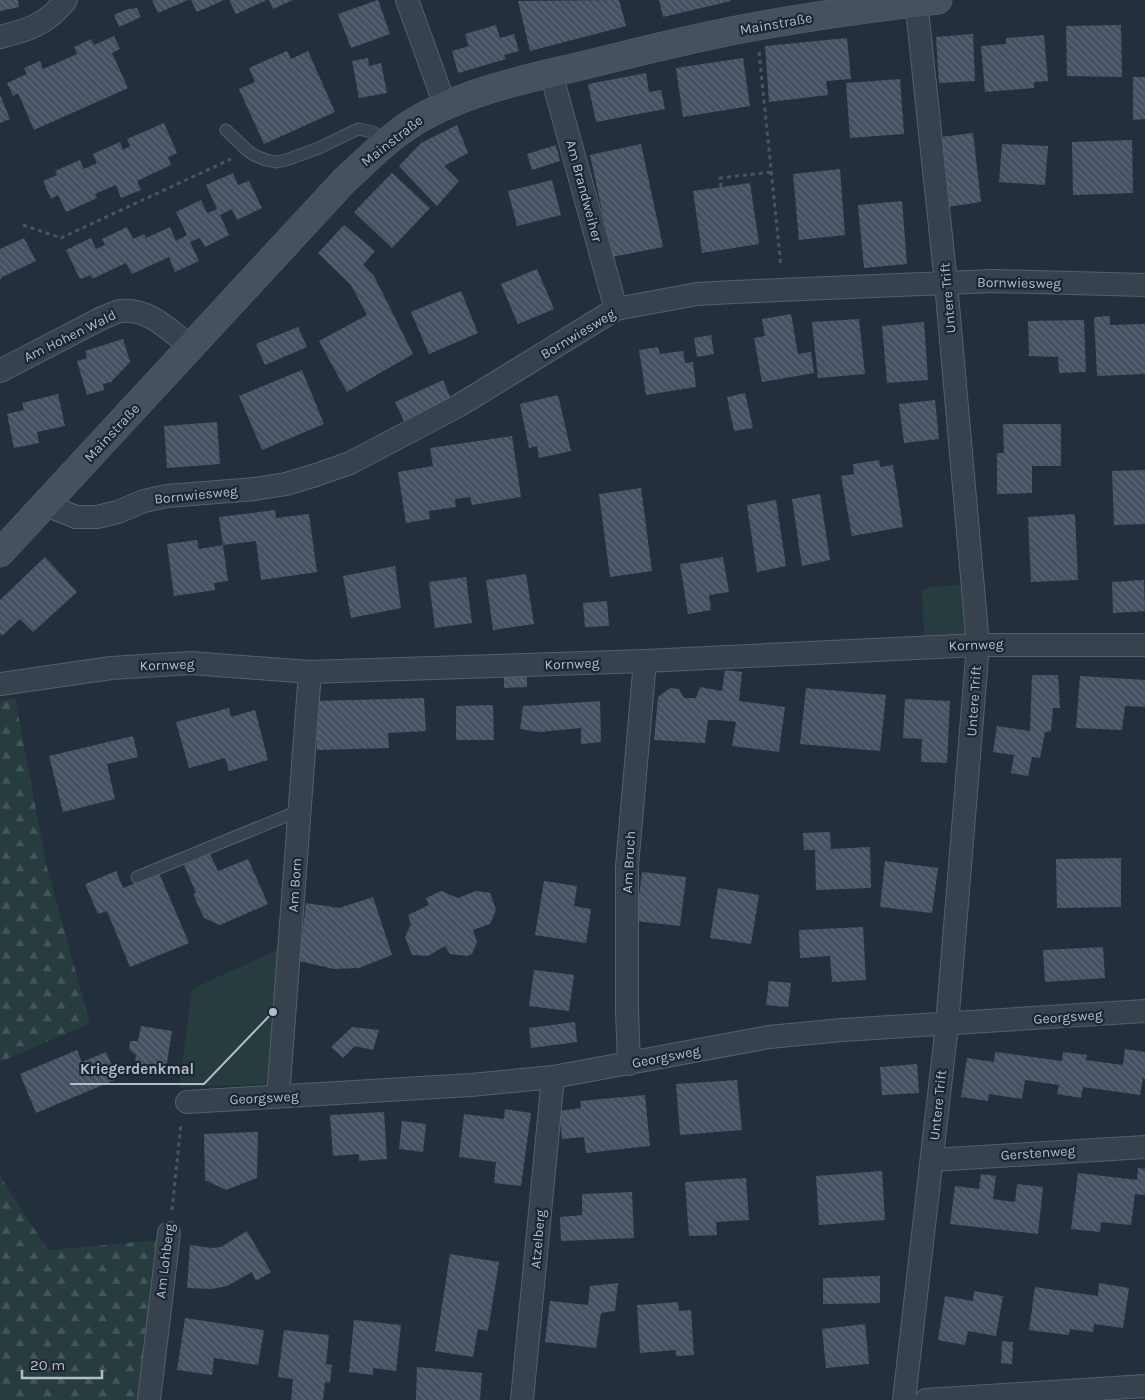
<svg xmlns="http://www.w3.org/2000/svg" width="1145" height="1400" font-family="Karla,sans-serif">
	<defs>
		<pattern id="forest-firs" width="22" height="20" patternUnits="userSpaceOnUse" patternTransform="scale(1.25)"><rect width="22" height="20" fill="#263c3f"/><path d="M5 1l3.5 6h-7zM16 11l3.5 6h-7z" fill="#435659"/></pattern>
		<pattern id="building-back-hatch" width="6" height="6" patternUnits="userSpaceOnUse" patternTransform="scale(1.25)"><rect width="6" height="6" fill="#455162"/><path d="M-1 5l2 2M0 0l6 6M5-1l2 2" fill="none" stroke="#5d6877"/></pattern>
	</defs>
	<rect width="100%" height="100%" fill="#242f3e"/>
	<path fill="#263c3f" d="M967,584L971,634L924,638L922,590L931,587Z
		M281,948L268,1084L179,1087L192,989Z"/>
	<path fill="url(#forest-firs)" d="M15,698L47,868L90,1023L0,1062V701Z
		M0,1176L48,1250L160,1240L142,1400H0Z"/>
	<path fill="url(#building-back-hatch)" d="M0,0H18L19,7L0,11Z
		M152,0H188L158,13Z
		M191,0H224L197,12Z
		M229,0H267L236,14Z
		M269,0H293L273,9Z
		M378,0L390,34L351,48L338,14Z
		M619,0L626,26L530,51L518,1Z
		M659,0H730L731,1L663,17Z
		M137,8L141,17L119,27L114,15L128,9Z
		M496,25L500,38L514,34L519,51L504,55L506,59L458,73L452,51L469,46L465,34Z
		M1121,25L1122,77L1067,76L1066,26Z
		M973,34L975,81L939,83L936,37Z
		M1044,35L1048,81L1034,82V88L985,92L981,46L1006,44V38Z
		M114,36L120,49L112,53L128,88L34,130L18,93L13,96L7,83L27,74L24,68L40,61L43,69L77,54L74,47L91,39L94,45Z
		M847,38L851,79L826,81L828,95L769,102L765,46Z
		M287,51L291,59L308,51L335,112L264,144L239,89L255,82L249,68Z
		M368,58L369,66L381,63L387,93L359,98L352,61Z
		M743,58L750,106L683,117L676,68Z
		M646,73L649,92L661,90L665,109L596,122L588,84Z
		M1133,77H1145V119L1133,120Z
		M900,79L904,134L850,138L846,83Z
		M0,95L10,119L0,123Z
		M164,123L177,153L168,157L171,165L137,181L141,190L121,198L116,185L95,194L97,198L66,212L58,195L51,199L43,181L57,175L55,171L80,160L84,169L97,163L93,154L120,142L123,150L130,146L127,139Z
		M457,125L468,153L444,166L459,181L437,206L399,166L421,143Z
		M973,133L981,202L947,207L940,137Z
		M1132,140L1133,193L1073,195L1072,142Z
		M641,144L663,247L612,257L590,155Z
		M1002,144L1048,146L1045,185L999,182Z
		M556,145L560,161L532,170L527,154Z
		M840,169L845,235L799,240L793,174Z
		M233,173L238,185L249,181L262,208L237,220L232,209L220,215L229,235L205,247L200,238L190,242L199,261L175,272L169,257L132,274L126,263L92,279L91,275L80,279L66,250L91,238L96,249L105,245L102,239L127,227L133,239L144,234L146,238L170,227L176,241L187,235L176,212L201,200L207,213L217,209L206,185Z
		M392,173L430,208L392,248L354,212Z
		M552,180L561,215L517,226L508,191Z
		M750,183L759,244L702,253L693,191Z
		M902,201L907,264L864,268L858,205Z
		M344,225L375,251L363,265L374,276L413,354L347,392L319,341L367,315L351,285L318,253Z
		M24,238L36,261L2,277L0,280V249Z
		M537,269L554,309L518,324L501,284Z
		M461,291L478,333L429,354L411,312Z
		M791,314L798,354L811,352L814,373L762,382L754,338L765,336L762,319Z
		M1110,316V325L1145,324V374L1097,376L1094,317Z
		M859,319L865,374L818,378L812,322Z
		M1084,320L1086,372L1059,373L1058,357L1029,356L1028,321Z
		M924,322L928,380L887,383L882,326Z
		M298,327L307,347L265,365L256,344Z
		M711,335L714,354L697,357L694,338Z
		M123,339L130,362L111,382L103,384L104,390L87,395L77,361L87,358L85,351Z
		M658,347L660,354L683,351L685,363L693,362L696,387L646,395L639,350Z
		M302,370L324,424L262,450L239,396Z
		M443,380L451,399L404,421L395,402Z
		M745,393L753,428L734,431L727,397Z
		M58,394L65,426L37,432L39,443L14,448L7,414L24,410L22,403Z
		M558,395L571,451L539,458L537,446L529,448L520,404Z
		M935,400L939,439L904,443L899,404Z
		M217,422L220,464L167,468L164,426Z
		M1003,424H1061V466H1032V493L997,494V453H1004Z
		M512,436L521,497L472,505L470,497L455,499L456,507L429,511L430,519L406,523L398,472L433,466L430,448Z
		M879,460L880,467L893,465L903,527L852,536L841,476L854,474L853,464Z
		M1145,470V524L1114,525L1112,471Z
		M641,488L652,571L610,577L599,494Z
		M820,494L830,560L802,566L792,499Z
		M776,500L786,566L757,572L747,505Z
		M275,510L276,518L309,514L317,572L261,580L256,541L223,545L219,517Z
		M1075,514L1078,580L1031,582L1028,517Z
		M197,540L199,549L223,545L228,581L214,583L215,590L174,596L167,544Z
		M45,557L77,592L33,632L20,619L2,636L0,633V600Z
		M723,557L729,592L709,595L711,610L688,614L680,564Z
		M395,566L401,608L351,618L343,576Z
		M526,574L534,624L493,630L486,580Z
		M466,577L472,623L435,628L429,582Z
		M1144,580L1145,611L1113,613L1112,582Z
		M607,601L609,626L585,627L583,603Z
		M725,670L742,672L739,701L785,707L779,752L732,746L736,722L719,720H708L705,743L654,740L658,697L670,688L679,689L684,698H696L700,687L722,691Z
		M1032,675H1058L1060,708H1053L1051,731L1045,732L1040,758L1032,757L1028,776L1011,773L1014,755L993,752L997,726L1030,731Z
		M527,676V687L504,688V677Z
		M1080,676L1145,680V707L1125,706L1122,730L1076,728Z
		M806,688L886,695L880,751L800,744Z
		M424,698L426,731L388,733L389,748L317,750L316,701Z
		M905,699L950,701L947,763L921,762L922,739L903,738Z
		M600,701L601,742L581,744V728L539,732L520,729L523,706Z
		M493,705L494,740H456V706Z
		M229,708L231,717L255,710L268,760L229,771L225,758L189,768L176,722Z
		M133,736L138,757L107,764L115,799L63,812L49,756Z
		M830,832L831,849L870,847L871,888L816,890L815,850H804L803,833Z
		M210,854L218,871L248,859L268,904L220,925L204,918L193,894L196,893L184,865Z
		M1121,858V907L1057,908L1056,859Z
		M885,861L938,868L932,913L880,907Z
		M116,871L123,888L159,873L189,943L130,967L107,911L98,914L85,884Z
		M642,872L686,877L680,926L636,921Z
		M544,881L577,886L574,906L591,909L586,943L535,935Z
		M718,888L759,895L751,944L710,938Z
		M441,891L458,898L476,891L490,893L496,910L490,924L473,930L477,942L472,954L467,956L450,954L445,946L428,956L412,955L405,937L411,924L408,915L429,905L426,898Z
		M373,897L392,955L359,968L334,969L299,961L306,903L339,908Z
		M863,927L866,980L832,982L830,956L800,958L799,930Z
		M1103,947L1105,978L1045,982L1043,950Z
		M534,970L574,975L569,1011L529,1006Z
		M769,981L791,983L788,1007L766,1005Z
		M575,1022L577,1042L531,1048L529,1028Z
		M141,1026L172,1031L165,1075L134,1070L136,1055L129,1049L130,1041H138Z
		M352,1027L379,1030L373,1050L355,1046L343,1058L331,1047Z
		M1125,1049L1145,1052V1079L1143,1078L1140,1095L1083,1087L1081,1098L1057,1094L1059,1085L1025,1080L1022,1099L989,1094L988,1101L961,1097L967,1058L994,1062L995,1052L1062,1061L1063,1052L1087,1055L1086,1060L1123,1065Z
		M77,1050L82,1062L106,1052L117,1079L36,1113L20,1074Z
		M917,1064L919,1093L882,1095L880,1067Z
		M737,1080L742,1130L680,1135L676,1084Z
		M645,1095L650,1146L586,1153L584,1137L562,1139L559,1111L581,1108L580,1101Z
		M505,1109L531,1113L521,1186L494,1183L496,1162L459,1157L464,1114L504,1119Z
		M384,1112L387,1159L359,1161V1154L333,1156L330,1115Z
		M402,1121L426,1124L423,1152L399,1149Z
		M258,1132L257,1178L226,1190L205,1180L204,1134Z
		M1138,1168L1145,1169V1195L1135,1194L1131,1225L1101,1222L1100,1232L1071,1229L1078,1173L1137,1180Z
		M882,1171L885,1220L819,1225L816,1176Z
		M981,1174L996,1176L993,1199L1015,1202L1017,1184L1043,1187L1038,1234L950,1224L955,1186L979,1189Z
		M746,1178L749,1220L716,1222L717,1235L689,1236L685,1182Z
		M632,1192L634,1238L561,1241L560,1217L582,1215V1194Z
		M247,1231L271,1272L256,1281L252,1272L227,1286L212,1289L187,1288L190,1245L212,1248L221,1247Z
		M450,1254L499,1262L488,1331L478,1329L473,1357L435,1351Z
		M880,1276V1303L823,1304V1278Z
		M618,1283L615,1311L601,1313L596,1348L545,1342L550,1301L588,1305L590,1286Z
		M1099,1283L1129,1288L1123,1328L1094,1324L1093,1332L1070,1329L1069,1335L1029,1330L1035,1287L1098,1296Z
		M974,1291L1003,1296L996,1336L968,1331L965,1345L938,1340L945,1296L973,1301Z
		M678,1302L679,1311L691,1310L694,1355L676,1356V1350L640,1353L637,1305Z
		M185,1318L264,1330L258,1365L214,1358L212,1375L177,1370Z
		M354,1320L401,1325L396,1371L373,1368V1375L349,1372Z
		M865,1324L869,1364L826,1368L822,1329Z
		M284,1330L329,1335L326,1364L332,1365L330,1383L325,1382L323,1400H291L293,1379L278,1377Z
		M1002,1341L1013,1342L1012,1364L1001,1363Z
		M417,1367L482,1373L480,1400H416Z"/>
	<g fill="none" stroke-linecap="round" stroke-linejoin="round">
		<g stroke="#565f6c" stroke-width="13">
			<path id="lane" d="M226,130L248,151L254,155L266,160L276,162L286,160L319,148L358,129L373,132L384,144
				M137,877L301,810"/>
		</g>
		<g stroke="#565f6c" stroke-width="24">
			<path id="street" d="M407,0L445,105
				M0,37C29,30 47,24 66,0
				M551,73L616,309
				M0,371L102,318C108,316 114,312 121,311C149,308 170,331 191,347
				M46,505L76,517H97L118,512L144,501L167,496L255,489L286,484L316,475L350,463L458,406L616,309L697,294L734,292L993,281L1145,285
				M0,684L111,668L191,663L310,672L645,661L978,645H1145
				M629,1064L627,1010V866L645,661
				M278,1097L310,672
				M187,1102L471,1085L553,1077L769,1037L842,1030L1145,1011
				M932,1160L1145,1147
				M149,1400L169,1233
				M522,1400L553,1077
				M904,1400L947,1025L978,645L946,283L916,0
				M926,1400L1145,1386"/>
		</g>
		<g stroke="#565f6c" stroke-width="29">
			<path id="secondary" d="M0,553L344,181C370,157 395,131 426,115C475,89 531,78 585,65C642,51 700,36 758,26C818,15 878,7 938,0"/>
		</g>
		<path stroke="#44595c" stroke-width="3" stroke-dasharray="4 4" stroke-linecap="butt" d="M759,52L781,267
			M721,187L720,178L772,172
			M23,225L61,238L231,159
			M172,1210L181,1124"/>
		<use href="#lane" stroke="#38414e" stroke-width="11"/>
		<use href="#street" stroke="#38414e" stroke-width="22"/>
		<use href="#secondary" stroke="#465061" stroke-width="28"/>
	</g>
	<g text-anchor="middle" dominant-baseline="central" stroke-width="4.5" stroke-linejoin="round" paint-order="stroke">
		<g font-size="14" fill="#b4bcc9" stroke="#1d2633">
			<text transform="translate(776 24) rotate(-10)">Mainstraße</text>
			<text transform="translate(392 141) rotate(-38)">Mainstraße</text>
			<text transform="translate(584 191) rotate(75)">Am Brandweiher</text>
			<text transform="translate(1019 283) rotate(1)">Bornwiesweg</text>
			<text transform="translate(948 298) rotate(-95)">Untere Trift</text>
			<text transform="translate(578 334) rotate(-31)">Bornwiesweg</text>
			<text transform="translate(70 336) rotate(-26)">Am Hohen Wald</text>
			<text transform="translate(112 433) rotate(-47)">Mainstraße</text>
			<text transform="translate(196 495) rotate(-6)">Bornwiesweg</text>
			<text transform="translate(976 645) rotate(-2)">Kornweg</text>
			<text transform="translate(572 664) rotate(-2)">Kornweg</text>
			<text transform="translate(167 665) rotate(-2)">Kornweg</text>
			<text transform="translate(974 701) rotate(-86)">Untere Trift</text>
			<text transform="translate(629 862) rotate(-87)">Am Bruch</text>
			<text transform="translate(295 885) rotate(-86)">Am Born</text>
			<text transform="translate(1068 1017) rotate(-4)">Georgsweg</text>
			<text transform="translate(666 1057) rotate(-11)">Georgsweg</text>
			<text transform="translate(264 1098) rotate(-3)">Georgsweg</text>
			<text transform="translate(938 1105) rotate(-84)">Untere Trift</text>
			<text transform="translate(1038 1153) rotate(-4)">Gerstenweg</text>
			<text transform="translate(538 1239) rotate(-85)">Atzelberg</text>
			<text transform="translate(165 1261) rotate(-83)">Am Lohberg</text>
		</g>
	</g>
	<path fill="none" stroke="#b4bcc9" stroke-width="2" d="M273 1012L204 1084H70"/>
	<circle fill="#b4bcc9" stroke="#1d2633" stroke-width="2" cx="273" cy="1012" r="5"/>
	<g font-size="15" text-anchor="middle" font-weight="bold" fill="#b4bcc9" stroke="#1d2633" stroke-width="4.5" stroke-linejoin="round" paint-order="stroke">
		<text x="137" y="1074">Kriegerdenkmal</text>
	</g>
	<path d="M22 1370v8h80v-8" fill="none" stroke="#b4bcc9" stroke-width="2.5"/>
	<text x="30" y="1370" font-size="15" fill="#b4bcc9" stroke="#1d2633" stroke-width="4" paint-order="stroke">20 m</text>
</svg>
